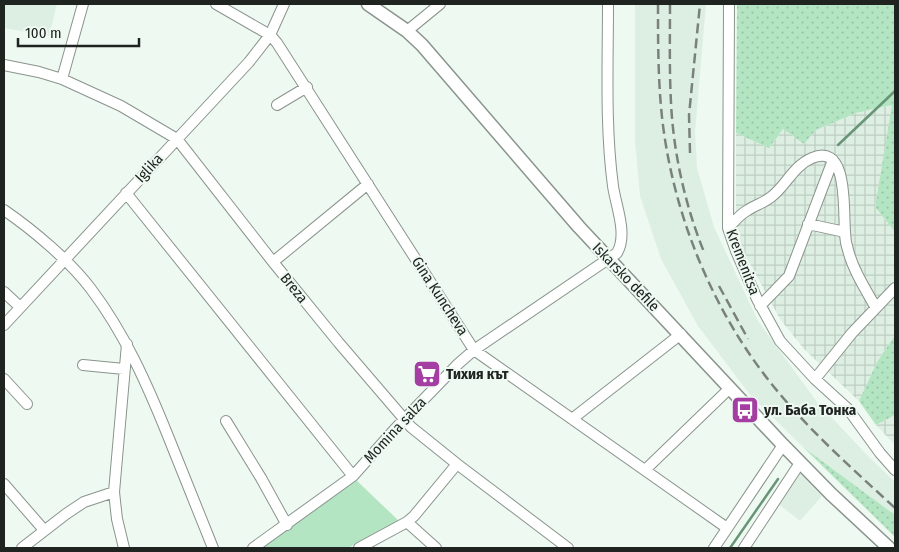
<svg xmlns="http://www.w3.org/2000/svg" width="899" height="552" font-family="'Fira Sans Condensed',sans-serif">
	<defs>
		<pattern id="industrial-grid" width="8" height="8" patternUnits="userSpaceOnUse" patternTransform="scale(1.25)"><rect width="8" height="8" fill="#ddefe2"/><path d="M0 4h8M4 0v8" fill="none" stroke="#bdcdc2"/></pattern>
		<pattern id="grass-dots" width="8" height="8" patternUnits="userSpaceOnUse" patternTransform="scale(1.25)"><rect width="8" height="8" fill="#b4e5c3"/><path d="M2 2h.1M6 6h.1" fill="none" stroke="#9ac4a7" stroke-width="1.8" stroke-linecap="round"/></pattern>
	</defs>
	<rect width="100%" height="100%" fill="#eef9f1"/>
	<path fill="#ddefe2" d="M4,4H57L49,36L4,28Z
		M635,4H706L695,132L697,168L714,227L758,321L817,402L869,457L895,482V515L803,447L751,396L698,326L661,259L640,196L635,141Z
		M800,474L822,496L800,521L780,505Z"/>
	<path fill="url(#industrial-grid)" d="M893,105L875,207L895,232V335L877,362L859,401L804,349L780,319L742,249L736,219V133L769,148L783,129L804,144L816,130L856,113Z
		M895,415V445L876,425Z"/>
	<path fill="url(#grass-dots)" d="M737,4H895V232L875,207L892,105L856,113L816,130L804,144L783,129L769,148L736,133Z
		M895,335V415L876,425L859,401L877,362Z
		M803,447L895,515V537Z"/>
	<path fill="#b4e5c3" d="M356,480L399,521L348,548H262Z"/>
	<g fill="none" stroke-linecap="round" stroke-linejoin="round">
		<path stroke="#689577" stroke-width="2.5" d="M838,145L895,91
			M730,548L778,479"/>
		<g stroke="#8a948d" stroke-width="12">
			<path id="minor" d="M216,4L270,35L277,43L474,350L727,528
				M729,4L728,228L736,251L757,299L780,341L815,379L848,409L880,453L895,470
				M407,31L440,4
				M4,65L39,72L62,79L121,106L177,139L273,262L339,343L411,427L457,464L568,548
				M62,79L83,4
				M277,105L307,87
				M126,193L353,476
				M4,210C33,230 70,261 91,289C125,334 147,384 168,436C183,473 198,511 213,548
				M808,224L845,232
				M728,228C734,222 740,214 748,210C755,205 764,203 771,197C786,186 793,166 812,158C849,142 843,211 845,231C845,237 846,244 848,250C853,270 866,290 876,308
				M273,262L368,184
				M4,292L20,307
				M760,306L789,276L833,160
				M4,325L249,62L270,35L284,4
				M83,365L124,369
				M4,379L27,404
				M815,379L852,333L895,288
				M572,419L681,334
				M226,421L261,478L287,525
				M645,470L730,388
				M4,484L44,530
				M407,522L436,548
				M22,548L66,514L84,502L114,492
				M124,548L117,519L114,492L127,344
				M253,548L353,476L394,430L458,364L474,350L617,253C628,234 616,207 613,186C605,126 608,64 608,4
				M359,548L407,522L414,516L457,464
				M714,548L783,445
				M744,548L800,463"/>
		</g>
		<g stroke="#8a948d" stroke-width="15">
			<path id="major" d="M368,4L407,31L422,45L579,227L783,445L831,494L889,548"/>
		</g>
		<use href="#minor" stroke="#fff" stroke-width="10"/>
		<use href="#major" stroke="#fff" stroke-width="12"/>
		<path stroke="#7a817c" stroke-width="2.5" stroke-dasharray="10 5" stroke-linecap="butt" d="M658,4C658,42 658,80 662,117C673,217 715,317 779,393C814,435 855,471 895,508
			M670,4C670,42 669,80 672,118C676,164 687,210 704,252
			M690,153L689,115L700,4
			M719,286L748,339"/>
	</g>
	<defs>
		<g id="supermarket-square" transform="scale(1.4375)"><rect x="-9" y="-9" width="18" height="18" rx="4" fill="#a43ea2" stroke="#eef9f1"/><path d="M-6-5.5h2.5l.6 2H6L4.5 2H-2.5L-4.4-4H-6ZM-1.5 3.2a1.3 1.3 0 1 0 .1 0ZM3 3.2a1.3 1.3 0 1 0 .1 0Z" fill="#fff"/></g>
		<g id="bus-square" transform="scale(1.4375)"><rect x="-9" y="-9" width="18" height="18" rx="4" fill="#a43ea2" stroke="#eef9f1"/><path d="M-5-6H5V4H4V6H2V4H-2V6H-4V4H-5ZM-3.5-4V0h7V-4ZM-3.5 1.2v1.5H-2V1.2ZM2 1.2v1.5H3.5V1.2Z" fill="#fff"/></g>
	</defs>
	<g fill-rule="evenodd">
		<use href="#supermarket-square" x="427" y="374"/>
		<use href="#bus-square" x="745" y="410"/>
	</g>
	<g text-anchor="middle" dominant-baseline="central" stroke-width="4" stroke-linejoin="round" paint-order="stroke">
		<g font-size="15" fill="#202421" stroke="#eef9f1">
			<text transform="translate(149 168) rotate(-47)">Iglika</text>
			<text transform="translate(743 262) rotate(69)">Kremenitsa</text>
			<text transform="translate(626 277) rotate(46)">Iskarsko defile</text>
			<text transform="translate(294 288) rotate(51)">Breza</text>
			<text transform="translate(440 296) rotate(57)">Gina Kuncheva</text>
			<text transform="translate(395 430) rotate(-47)">Momina salza</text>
		</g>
		<g font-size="15" font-weight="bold" fill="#202421" stroke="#eef9f1" text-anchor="start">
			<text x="446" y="374">Тихия кът</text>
			<text x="764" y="410">ул. Баба Тонка</text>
		</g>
	</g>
	<rect width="899" height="552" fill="none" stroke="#202421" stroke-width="10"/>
	<path d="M18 38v8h121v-8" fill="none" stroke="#202421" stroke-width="2.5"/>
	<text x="25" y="38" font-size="15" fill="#202421" stroke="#eef9f1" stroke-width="4" paint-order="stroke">100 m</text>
</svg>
